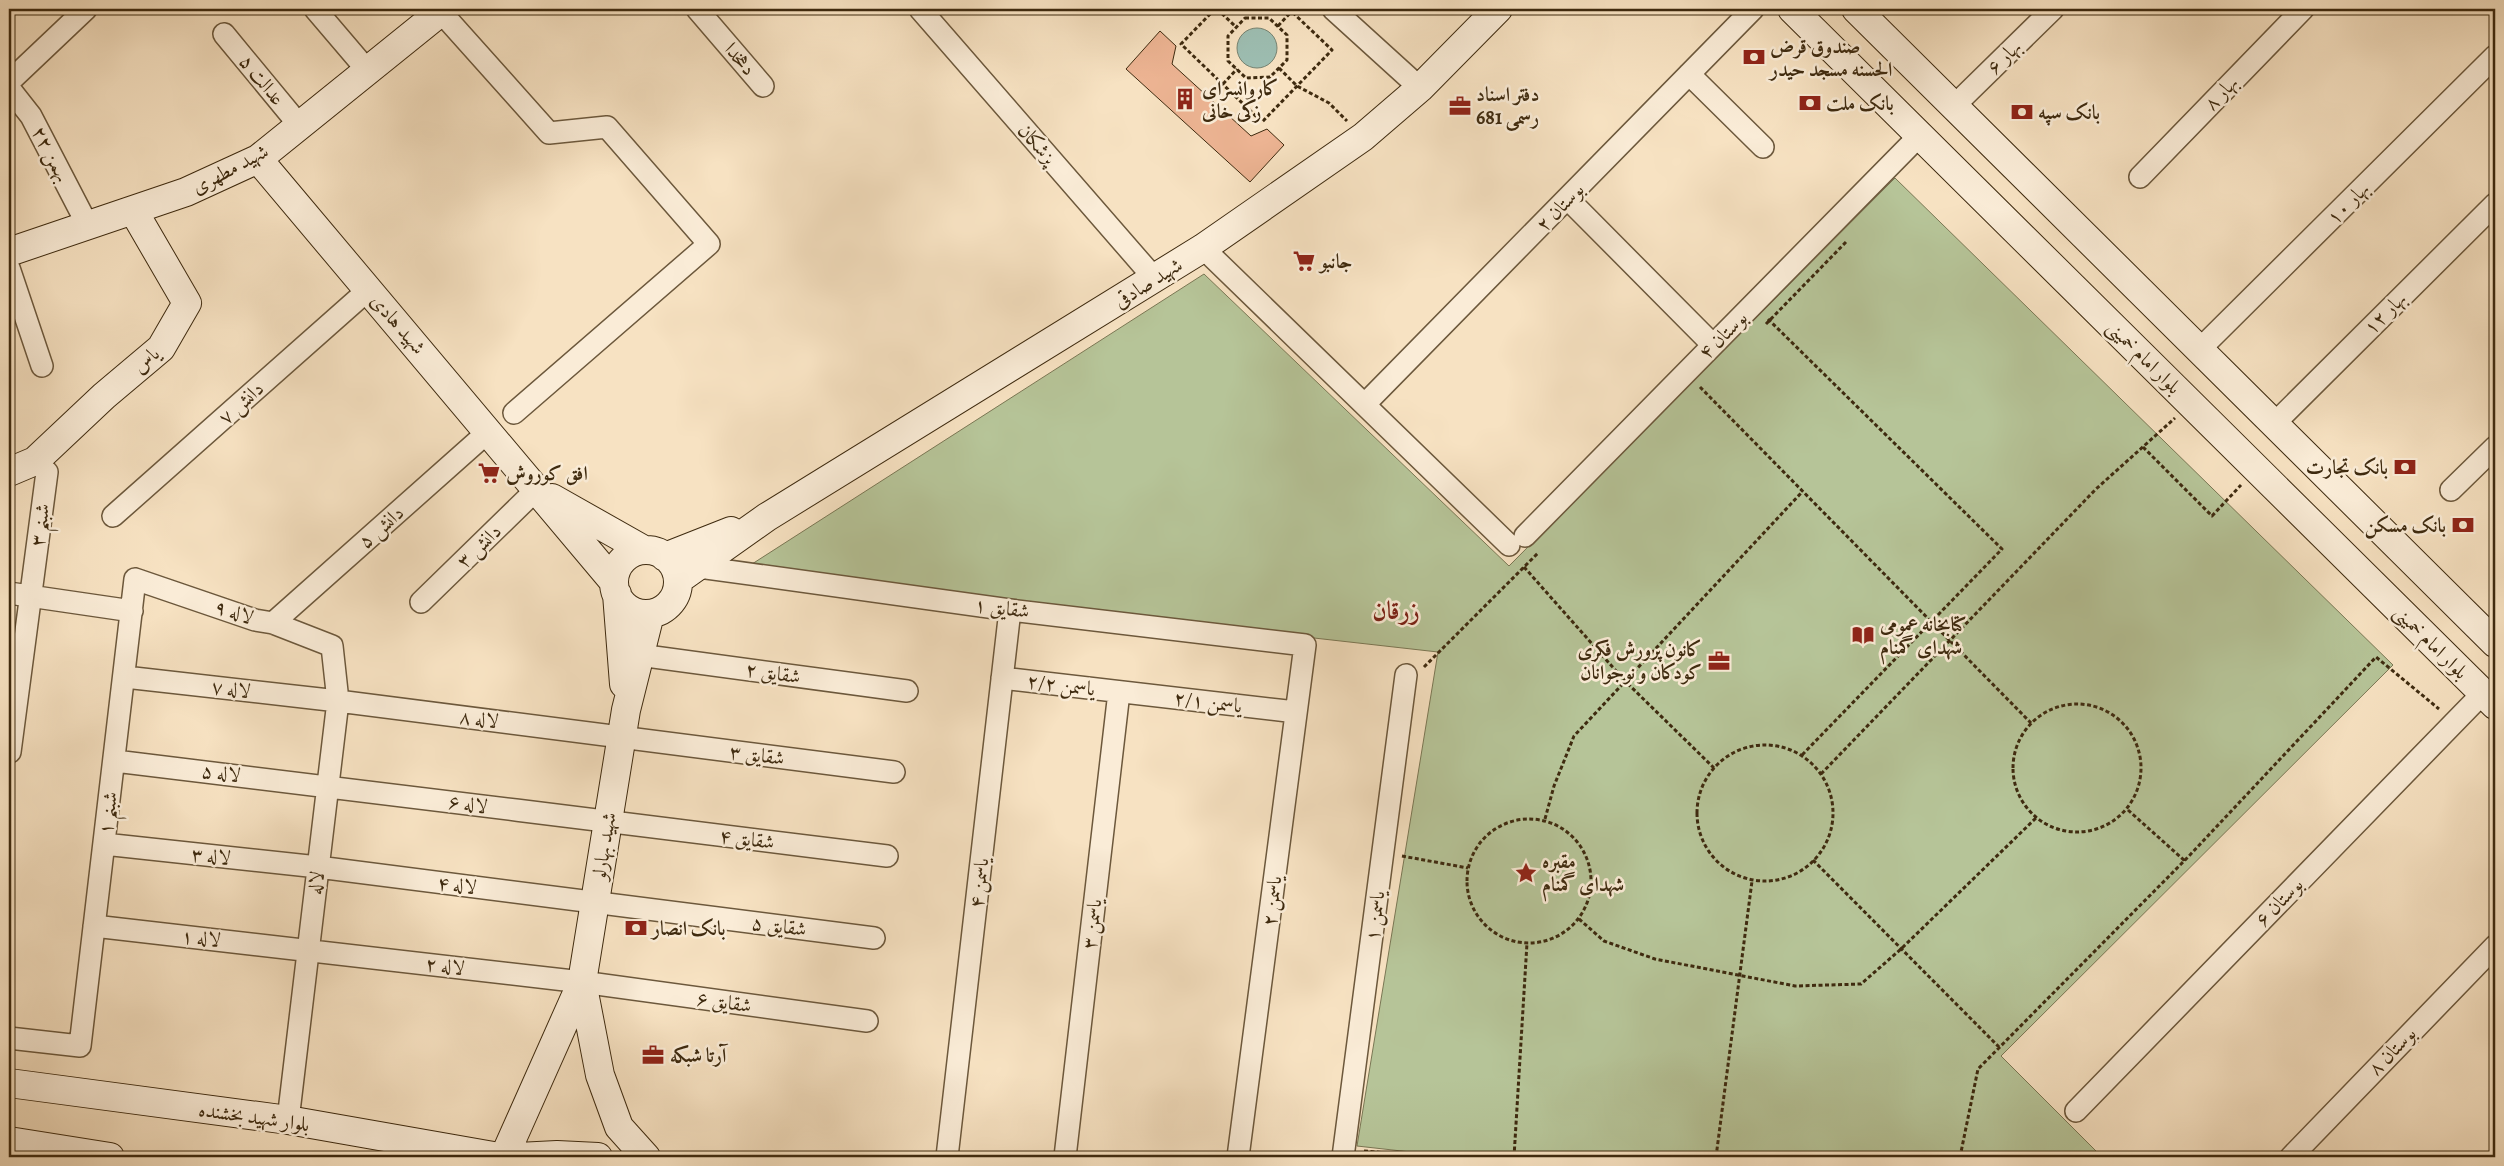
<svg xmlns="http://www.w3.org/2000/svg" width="2504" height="1166" font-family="Alegreya,Amiri,serif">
	<rect width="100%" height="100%" fill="#f7e2c2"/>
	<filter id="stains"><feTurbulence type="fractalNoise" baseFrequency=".004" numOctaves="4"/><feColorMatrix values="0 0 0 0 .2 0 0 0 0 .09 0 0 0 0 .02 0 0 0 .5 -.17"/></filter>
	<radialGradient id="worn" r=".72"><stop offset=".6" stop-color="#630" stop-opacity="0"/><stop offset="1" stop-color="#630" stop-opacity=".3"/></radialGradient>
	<path fill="#b6c498" stroke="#7a7754" d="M1895,178L2393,665L2001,1056L2102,1157H1455L1357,1146L1438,652L738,573L1204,274L1509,566Z"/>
	<path fill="#9dbeb2" stroke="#778371" d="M1237 48a20 20 0 1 1 40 0a20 20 0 1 1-40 0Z"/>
	<path fill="#edb493" stroke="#3e2a0f" d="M1160,31L1176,46L1172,64L1251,136L1267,129L1284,145L1250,182L1126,69Z"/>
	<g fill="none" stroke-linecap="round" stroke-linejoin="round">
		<g stroke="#6c583c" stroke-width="24">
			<path id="street" d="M315,9L367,70
				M697,9L763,86
				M920,9L1155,279
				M1333,9L1420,88
				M440,11L549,133L607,127L709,244L514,413
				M224,34L300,126
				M1689,74L1763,147
				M9,82L86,9
				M9,88L31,116L87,224
				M1955,105L2053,9
				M2140,177L2303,9
				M1568,199L1713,345
				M1203,248L1509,545
				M9,268L42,366
				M2200,349L2495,56
				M1365,404L1753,9
				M2275,423L2495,204
				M2451,490L2495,447
				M113,516L368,290
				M1525,536L1920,135
				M699,567L1010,610L1305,645L1238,1157
				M9,593L132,611
				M421,602L537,489
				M273,623L489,431
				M639,655L907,691
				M125,677L338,701L894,772
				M1002,678L1296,712
				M10,752L47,472L35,461
				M115,761C372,791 630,825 887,856
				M104,844L318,867L874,938
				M94,926L582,982L867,1021
				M9,1038L80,1046L135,579L255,620L273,623L332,646L338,701L288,1120
				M2076,1111L2483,693
				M947,1157L1010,610
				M1065,1157L1119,692
				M1343,1157L1406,675
				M2291,1157L2495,946"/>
		</g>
		<g stroke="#3e2a0f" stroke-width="30">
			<path id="secondary" d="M1792,9L2495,705
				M1856,9L2495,643
				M258,159L614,582
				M9,252L186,192L258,159L444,9
				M9,472L35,461L104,396L161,348L187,303L133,210
				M552,498L644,550
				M614 582a32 32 0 1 1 64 0a32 32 0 1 1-64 0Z
				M665,557L731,531
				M678,580L767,517L1203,248L1363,137L1420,88L1498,9
				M617,594L624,684
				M582,982L600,1075L619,1127L646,1157
				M9,1083L288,1120L499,1157
				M9,1141L110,1157
				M504,1157L582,982L626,710L650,614
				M518,1157L557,1155L598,1157"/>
		</g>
		<path stroke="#3e2a0f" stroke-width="3" stroke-dasharray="4 2.5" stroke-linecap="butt" d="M1215,9L1181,44L1262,122L1332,50L1289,9
			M1217,9L1236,27
			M1245,18H1269L1287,35V60L1270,77L1246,78L1228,61V36Z
			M1278,26L1292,11
			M1279,68L1297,86L1329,103L1347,121
			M1223,84L1237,69
			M1768,319L2002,549L1802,755
			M1766,324L1847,241
			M1700,387L2031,723
			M2143,447L2212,516L2241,485
			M1524,567L1625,681L1714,768
			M1424,667L1538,553
			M2013 768a64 64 0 1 1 128 0a64 64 0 1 1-128 0Z
			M1697 813a68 68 0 1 1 136 0a68 68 0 1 1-136 0Z
			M1821,774L2096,489L2175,418
			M2128,810L2185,861
			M1467 881a62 62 0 1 1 124 0a62 62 0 1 1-124 0Z
			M1545,819L1554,786L1574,736L1802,492
			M1402,856L1468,868
			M1813,860L1999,1047
			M1579,919L1604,941L1655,959L1795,986L1861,984L1901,949L2037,817
			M1364,1151L1434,1157
			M1514,1157L1527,943
			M1716,1157L1752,881
			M1960,1157L1978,1069L2189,856L2376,657L2439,709"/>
		<use href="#street" stroke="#faecd7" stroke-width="21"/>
		<use href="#secondary" stroke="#faecd7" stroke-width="28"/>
	</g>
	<defs>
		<g id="bank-bare" transform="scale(1.725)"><path d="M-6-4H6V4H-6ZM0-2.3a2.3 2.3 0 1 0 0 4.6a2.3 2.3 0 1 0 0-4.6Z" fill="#8f2418" stroke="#faecd7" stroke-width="2.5" paint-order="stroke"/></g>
		<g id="building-bare" transform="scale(1.725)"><path d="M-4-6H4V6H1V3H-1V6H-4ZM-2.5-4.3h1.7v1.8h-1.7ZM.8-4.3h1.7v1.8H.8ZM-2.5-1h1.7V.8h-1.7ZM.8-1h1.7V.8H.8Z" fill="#8f2418" stroke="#faecd7" stroke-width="2.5" paint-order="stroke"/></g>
		<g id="office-bare" transform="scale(1.725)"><path d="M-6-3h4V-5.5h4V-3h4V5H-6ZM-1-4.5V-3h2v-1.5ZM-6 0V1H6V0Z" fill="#8f2418" stroke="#faecd7" stroke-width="2.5" paint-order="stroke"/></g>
		<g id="supermarket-bare" transform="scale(1.725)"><path d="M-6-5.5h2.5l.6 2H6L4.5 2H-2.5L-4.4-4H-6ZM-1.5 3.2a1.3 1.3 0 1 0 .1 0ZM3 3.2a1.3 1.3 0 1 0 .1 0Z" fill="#8f2418" stroke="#faecd7" stroke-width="2.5" paint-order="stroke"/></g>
		<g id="library-bare" transform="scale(1.725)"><path d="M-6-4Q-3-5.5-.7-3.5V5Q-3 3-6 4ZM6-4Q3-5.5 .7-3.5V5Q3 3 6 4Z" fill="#8f2418" stroke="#faecd7" stroke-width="2.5" paint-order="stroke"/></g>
		<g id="sight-bare" transform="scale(1.725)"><path d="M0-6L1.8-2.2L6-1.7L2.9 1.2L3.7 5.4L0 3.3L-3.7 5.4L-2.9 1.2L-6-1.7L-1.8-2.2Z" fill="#8f2418" stroke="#faecd7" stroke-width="2.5" paint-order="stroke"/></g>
	</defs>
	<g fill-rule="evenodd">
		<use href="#bank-bare" x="1754" y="57"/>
		<use href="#building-bare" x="1185" y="99"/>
		<use href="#bank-bare" x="1810" y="103"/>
		<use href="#office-bare" x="1460" y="106"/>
		<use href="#bank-bare" x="2022" y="112"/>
		<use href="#supermarket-bare" x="1304" y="261"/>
		<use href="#bank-bare" x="2405" y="467"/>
		<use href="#supermarket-bare" x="489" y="473"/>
		<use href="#bank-bare" x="2463" y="525"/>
		<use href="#library-bare" x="1863" y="635"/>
		<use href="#office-bare" x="1719" y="661"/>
		<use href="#sight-bare" x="1526" y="873"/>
		<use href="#bank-bare" x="636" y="928"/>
		<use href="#office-bare" x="653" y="1055"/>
	</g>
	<g text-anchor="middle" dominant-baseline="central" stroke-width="5" stroke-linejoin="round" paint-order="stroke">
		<g font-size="20" font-weight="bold" fill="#3e2a0f" stroke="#faecd7" text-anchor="start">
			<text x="1770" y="46">صندوق قرض<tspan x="1770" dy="23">الحسنه مسجد حیدر</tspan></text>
			<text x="1202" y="88">کاروانسرای<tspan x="1202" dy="23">زکی خانی</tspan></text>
			<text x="1476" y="94">دفتر اسناد<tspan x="1476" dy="23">رسمی 681</tspan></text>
			<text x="1826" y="103">بانک ملت</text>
			<text x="2038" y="112">بانک سپه</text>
			<text x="1320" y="261">جانبو</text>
			<text x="2388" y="467" text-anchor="end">بانک تجارت</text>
			<text x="506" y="473">افق کوروش</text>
			<text x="2446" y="525" text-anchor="end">بانک مسکن</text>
			<text x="1880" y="624">کتابخانه عمومی<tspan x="1880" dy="23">شهدای گمنام</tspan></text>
			<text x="1702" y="649" text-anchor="end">کانون پرورش فکری<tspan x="1702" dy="23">کودکان و نوجوانان</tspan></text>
			<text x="1542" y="861">مقبره<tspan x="1542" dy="23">شهدای گمنام</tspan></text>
			<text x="652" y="928">بانک انصار</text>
			<text x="670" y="1055">آرتا شبکه</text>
		</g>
		<g font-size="20" fill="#3e2a0f" stroke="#faecd7">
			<text transform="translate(2004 57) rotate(-44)">بهار ۶</text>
			<text transform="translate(740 59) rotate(49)">دهخدا</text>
			<text transform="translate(262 80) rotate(51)">عدالت ۵</text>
			<text transform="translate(2221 93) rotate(-46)">بهار ۸</text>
			<text transform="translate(1037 144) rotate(49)">پزشکان</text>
			<text transform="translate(51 154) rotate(63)">۲۲ بهمن</text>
			<text transform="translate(230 169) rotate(-28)">شهید مطهری</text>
			<text transform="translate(2348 203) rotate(-45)">بهار ۱۰</text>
			<text transform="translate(1560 207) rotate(-46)">بوستان ۲</text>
			<text transform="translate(1148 283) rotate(-32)">شهید صادقی</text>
			<text transform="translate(2385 313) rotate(-45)">بهار ۱۲</text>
			<text transform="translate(398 324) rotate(49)">شهید هادی</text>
			<text transform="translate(1723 335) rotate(-45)">بوستان ۴</text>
			<text transform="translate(2144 357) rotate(45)">بلوار امام خمینی</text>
			<text transform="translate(146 360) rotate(-42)">یاس</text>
			<text transform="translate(241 403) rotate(-42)">دانش ۷</text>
			<text transform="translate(40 525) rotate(-82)">شبنم ۳</text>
			<text transform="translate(381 527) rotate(-41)">دانش ۵</text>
			<text transform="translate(479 546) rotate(-44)">دانش ۳</text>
			<text transform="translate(1002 608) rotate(7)">شقایق ۱</text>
			<text transform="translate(234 612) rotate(18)">لاله ۹</text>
			<text transform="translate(2431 642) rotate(45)">بلوار امام خمینی</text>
			<text transform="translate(773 673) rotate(8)">شقایق ۲</text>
			<text transform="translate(1061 685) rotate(7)">یاسمن ۲/۲</text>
			<text transform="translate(231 689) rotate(7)">لاله ۷</text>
			<text transform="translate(1208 702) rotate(7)">یاسمن ۲/۱</text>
			<text transform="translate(479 719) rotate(7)">لاله ۸</text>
			<text transform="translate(757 755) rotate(7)">شقایق ۳</text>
			<text transform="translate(221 773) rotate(7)">لاله ۵</text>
			<text transform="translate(468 804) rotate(8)">لاله ۶</text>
			<text transform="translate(108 813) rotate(-83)">شبنم ۱</text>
			<text transform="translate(747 839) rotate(7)">شقایق ۴</text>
			<text transform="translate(604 846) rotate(-81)">شهید بهارلو</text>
			<text transform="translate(211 856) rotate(6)">لاله ۳</text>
			<text transform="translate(316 883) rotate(-83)">لاله</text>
			<text transform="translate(979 883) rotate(-83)">یاسمن ۴</text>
			<text transform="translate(457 885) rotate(7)">لاله ۴</text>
			<text transform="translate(1272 901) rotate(-83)">یاسمن ۲</text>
			<text transform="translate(2279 902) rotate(-46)">بوستان ۶</text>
			<text transform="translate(1375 916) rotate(-83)">یاسمن ۱</text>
			<text transform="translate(1092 924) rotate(-83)">یاسمن ۳</text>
			<text transform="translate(779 926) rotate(7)">شقایق ۵</text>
			<text transform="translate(201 938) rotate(6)">لاله ۱</text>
			<text transform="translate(445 966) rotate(7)">لاله ۲</text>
			<text transform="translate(724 1002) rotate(8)">شقایق ۶</text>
			<text transform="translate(2392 1051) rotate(-46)">بوستان ۸</text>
			<text transform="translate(254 1117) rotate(8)">بلوار شهید بخشنده</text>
		</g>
		<g font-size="25" font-weight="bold" fill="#7a1f14" stroke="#faecd7">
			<text x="1396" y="611">زرقان</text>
		</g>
	</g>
	<rect width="2504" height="1166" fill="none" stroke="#f7e2c2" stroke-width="30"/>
	<rect x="10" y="10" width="2484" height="1146" fill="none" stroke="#3e2a0f" stroke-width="2.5"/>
	<rect x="15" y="15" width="2474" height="1136" fill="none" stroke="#3e2a0f"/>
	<rect width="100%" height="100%" filter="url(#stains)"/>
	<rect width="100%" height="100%" fill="url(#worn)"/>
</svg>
